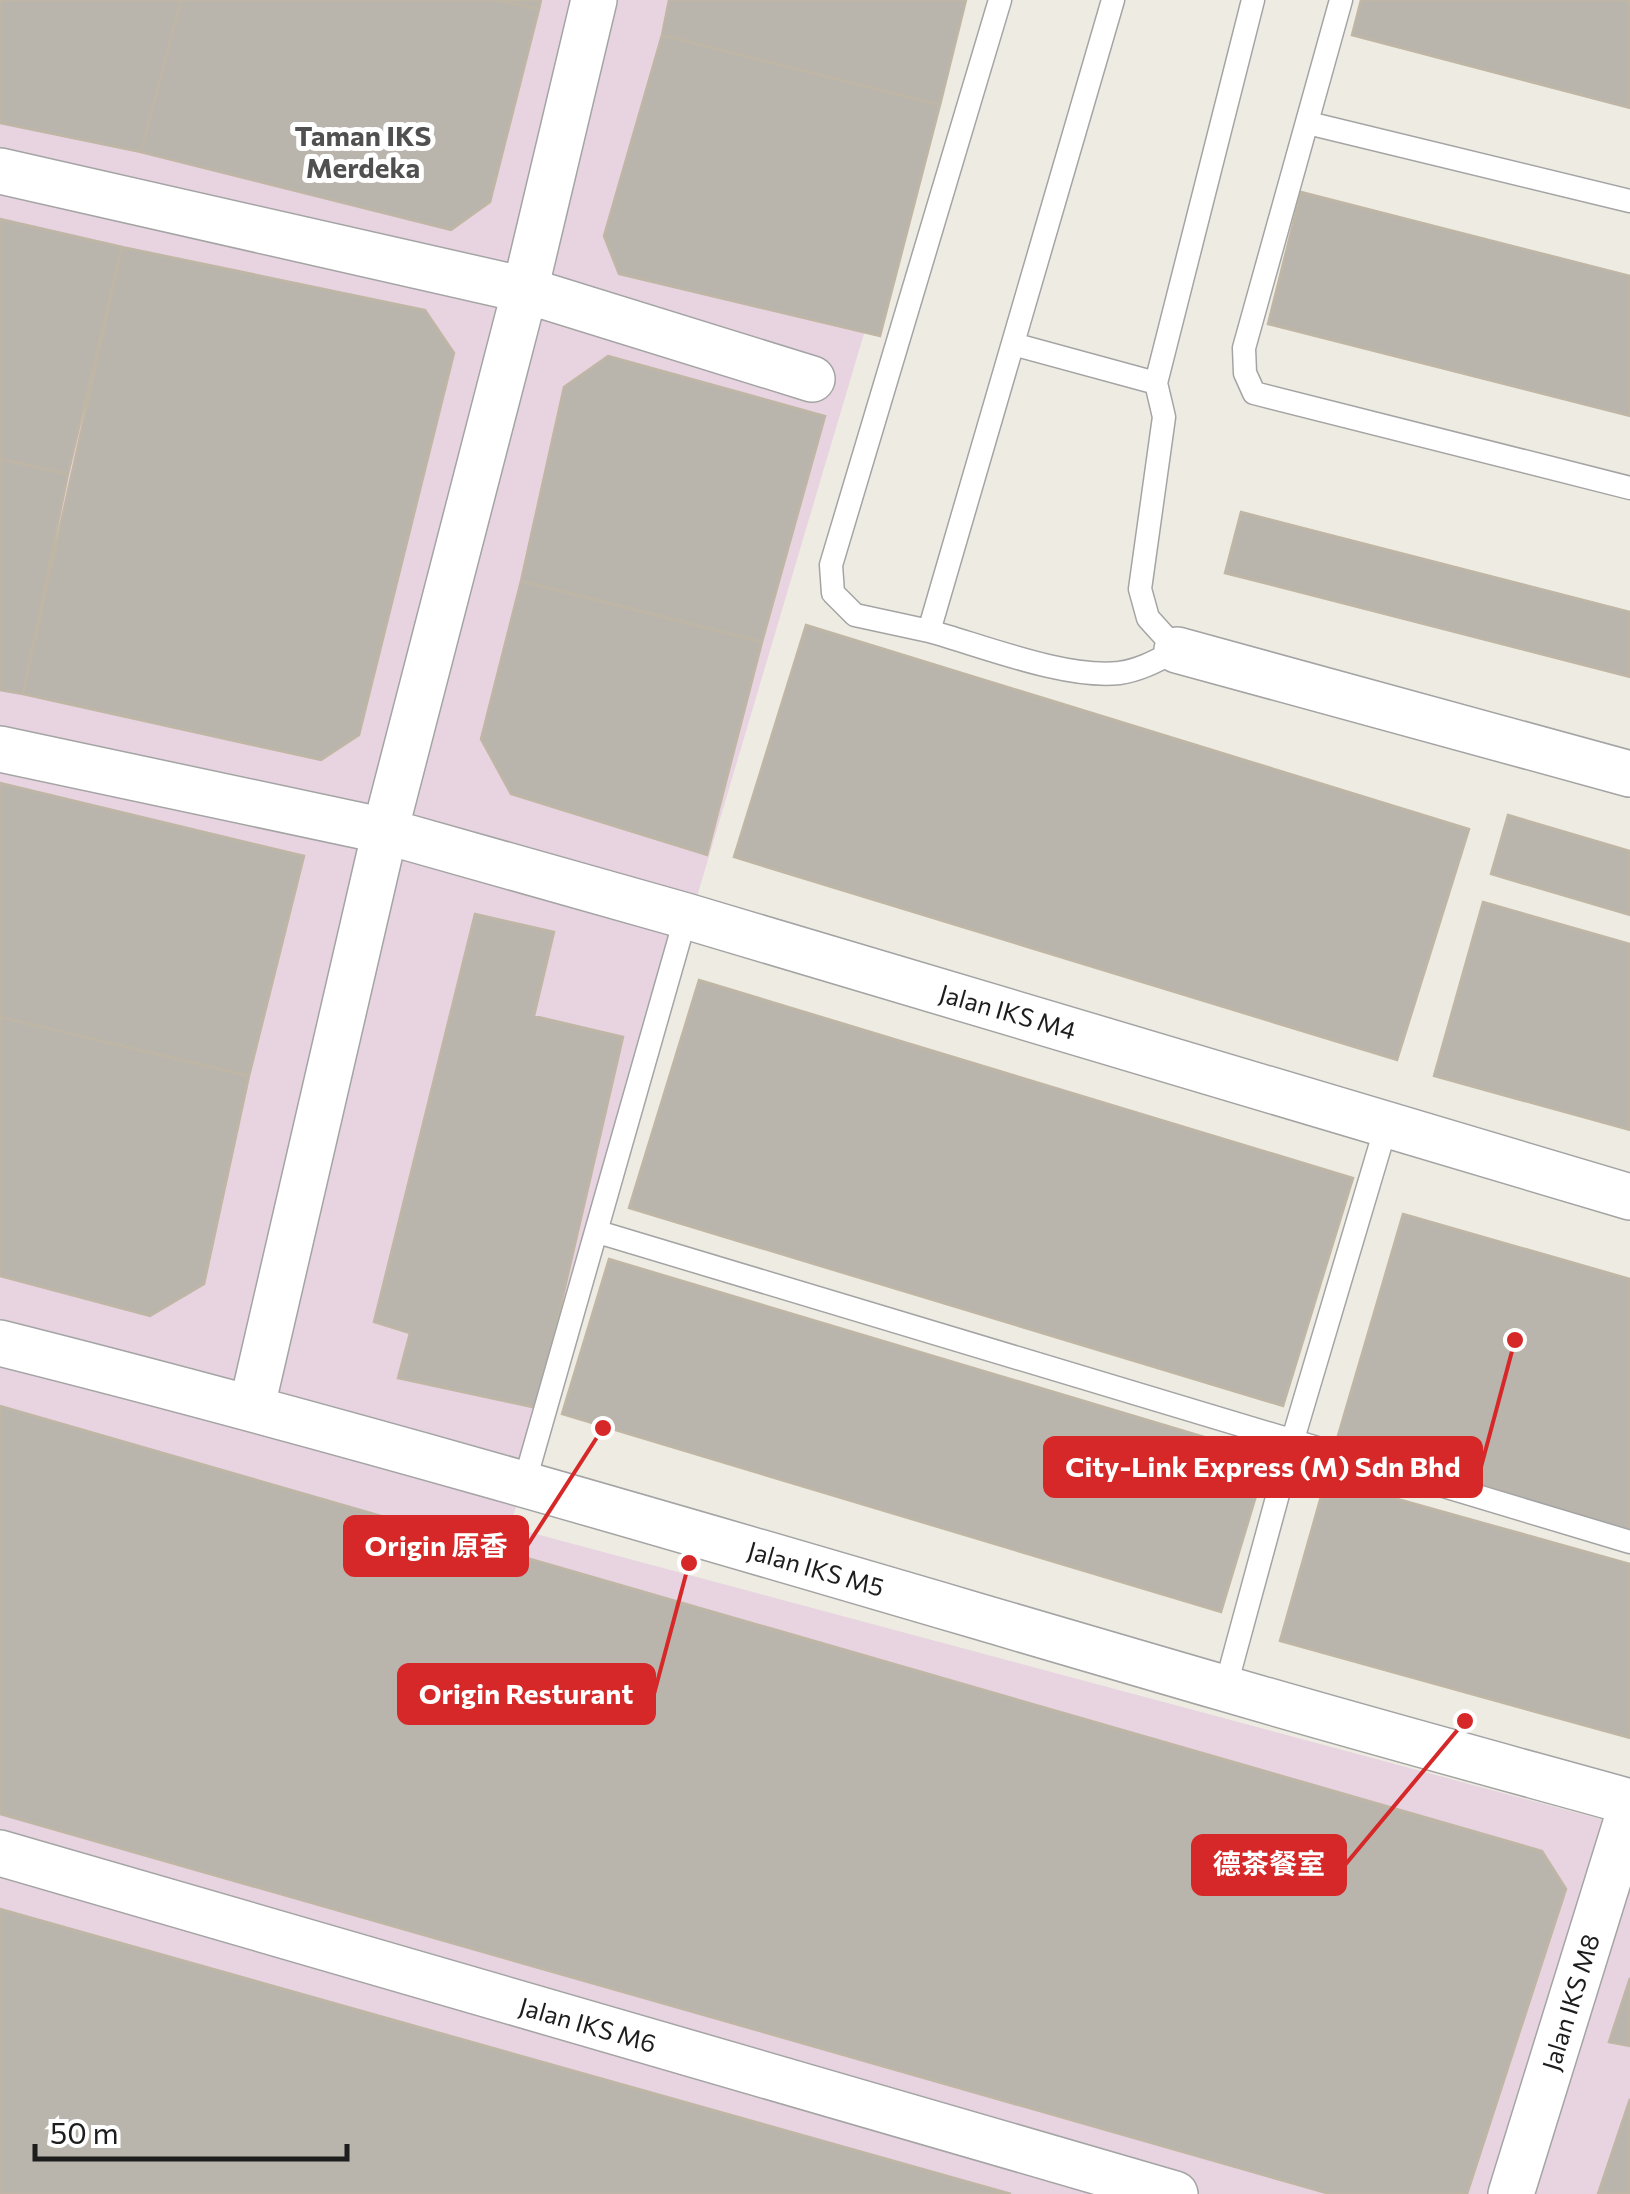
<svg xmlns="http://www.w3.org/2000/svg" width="1630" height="2194" font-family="Commissioner,'Noto Sans SC',sans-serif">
	<rect width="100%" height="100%" fill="#eeece2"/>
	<path fill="#e7d4e0" d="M0,0H963L510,1527L1630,1827V2194H0Z"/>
	<path fill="#bab5ac" stroke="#bfb6a5" stroke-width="2.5" d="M0,0H181L141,152L0,123Z
		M181,0H498L539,9L490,202L451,230L141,152Z
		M498,0H541L539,9Z
		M669,0H966L940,105L662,35Z
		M1361,0H1630V108L1352,35Z
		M662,35L940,105L880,336L619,274L604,236Z
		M1301,192L1630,276V416L1268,324Z
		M0,219L122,247L68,474L0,459Z
		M122,247L425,310L454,353L359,735L321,760L23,694Z
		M608,356L825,416L762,642L521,581L564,387Z
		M0,459L68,474L23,694L0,690Z
		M1241,512L1630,612V677L1225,573Z
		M521,581L762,642L707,855L511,794L481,739Z
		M806,625L1469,829L1397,1060L734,857Z
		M0,783L304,856L249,1076L0,1017Z
		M1508,815L1630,851V915L1491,874Z
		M1483,902L1630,944V1130L1434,1076Z
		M475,914L554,932L534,1016L623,1037L537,1408L398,1378L410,1333L374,1322Z
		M699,980L1353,1178L1283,1406L629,1208Z
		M0,1017L249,1076L204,1284L150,1316L0,1276Z
		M1403,1214L1630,1279V1530L1335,1446Z
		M609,1259L1268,1456L1221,1612L562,1414Z
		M0,1406L1542,1851L1566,1889L1467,2194H1330L0,1814Z
		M1326,1479L1630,1564V1738L1280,1641Z
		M0,1909L1011,2194H0Z
		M1630,1978V2046L1609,2042Z
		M1630,2099V2194H1598Z"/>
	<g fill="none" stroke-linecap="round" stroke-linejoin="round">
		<g stroke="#a4a4a4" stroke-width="25">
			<path id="service" d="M1113,0L929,631C983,646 1066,679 1119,673C1141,670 1158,660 1177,650L1148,618L1140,589L1164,417L1156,383L1253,0
				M1341,0L1244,348L1245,373L1254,393L1630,488
				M1308,123L1630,201
				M1013,344L1156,383
				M929,631L855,615L833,593L831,565L1000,0
				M598,1232L1630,1542
				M524,1484L686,916
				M1225,1689L1293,1439L1387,1123"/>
		</g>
		<g stroke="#a4a4a4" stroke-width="48">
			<path id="minor" d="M0,171L525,290L812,379
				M1177,650L1630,774
				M0,749L385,831L686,916L1630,1197
				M0,1343C410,1446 814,1569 1220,1687C1356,1727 1493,1764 1630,1802
				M252,1406L385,831L525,290L594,0
				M0,1853L1175,2194
				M1511,2194L1630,1810"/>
		</g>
		<use href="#service" stroke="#fff" stroke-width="22"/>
		<use href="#minor" stroke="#fff" stroke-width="45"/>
	</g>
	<g text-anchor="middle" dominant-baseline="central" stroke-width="10" stroke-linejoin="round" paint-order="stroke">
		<g font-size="25" fill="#1d1d1d" stroke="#fff">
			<text transform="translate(1008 1011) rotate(16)">Jalan IKS M4</text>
			<text transform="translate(816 1568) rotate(16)">Jalan IKS M5</text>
			<text transform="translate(1570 2002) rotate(-73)">Jalan IKS M8</text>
			<text transform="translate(588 2024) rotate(16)">Jalan IKS M6</text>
		</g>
		<g font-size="28" font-weight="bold" fill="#505050" stroke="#fff">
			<text x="363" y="135">Taman IKS<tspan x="363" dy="32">Merdeka</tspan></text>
		</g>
	</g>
	<path fill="none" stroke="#d62828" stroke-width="4" d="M1515 1340L1481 1467M603 1428L527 1546M689 1563L654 1694M1465 1721L1345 1865"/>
	<g fill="#d62828" stroke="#fff" stroke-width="4">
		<circle cx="1515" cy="1340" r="10"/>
		<circle cx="603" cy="1428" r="10"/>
		<circle cx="689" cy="1563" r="10"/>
		<circle cx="1465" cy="1721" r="10"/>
	</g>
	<g fill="#d62828" stroke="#d62828" stroke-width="4">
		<rect x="1045" y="1438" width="436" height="58" rx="10"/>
		<rect x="345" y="1517" width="182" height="58" rx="10"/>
		<rect x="399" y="1665" width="255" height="58" rx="10"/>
		<rect x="1193" y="1836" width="152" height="58" rx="10"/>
	</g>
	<g font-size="28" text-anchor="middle" font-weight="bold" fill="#fff">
		<text x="1263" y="1477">City-Link Express (M) Sdn Bhd</text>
		<text x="436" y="1556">Origin 原香</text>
		<text x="526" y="1704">Origin Resturant</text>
		<text x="1269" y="1874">德茶餐室</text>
	</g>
	<path d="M35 2144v15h312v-15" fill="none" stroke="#1d1d1d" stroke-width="5"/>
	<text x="50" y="2144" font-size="30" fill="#1d1d1d" stroke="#ffffff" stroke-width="8" paint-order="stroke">50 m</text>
</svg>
